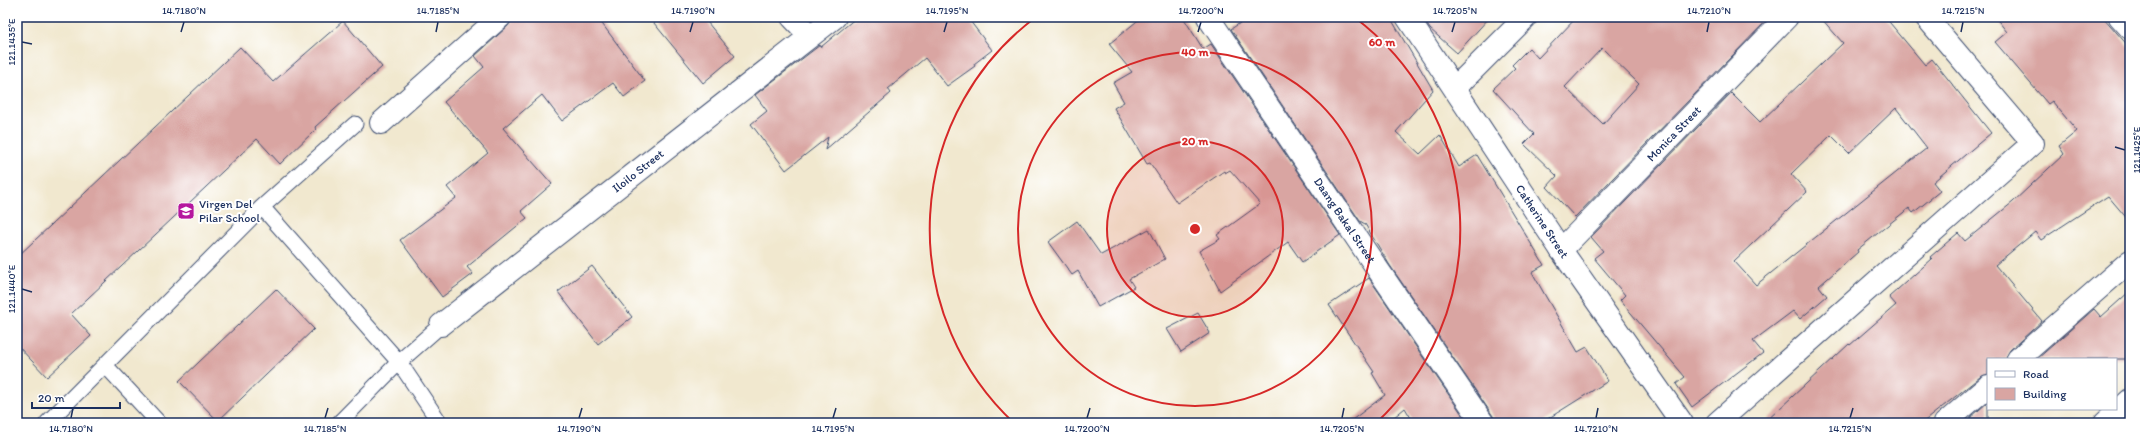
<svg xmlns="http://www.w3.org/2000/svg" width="2147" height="440" font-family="Itim,sans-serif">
	<rect width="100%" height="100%" fill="#fff"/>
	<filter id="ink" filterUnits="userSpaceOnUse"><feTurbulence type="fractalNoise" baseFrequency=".025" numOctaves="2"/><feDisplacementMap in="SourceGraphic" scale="8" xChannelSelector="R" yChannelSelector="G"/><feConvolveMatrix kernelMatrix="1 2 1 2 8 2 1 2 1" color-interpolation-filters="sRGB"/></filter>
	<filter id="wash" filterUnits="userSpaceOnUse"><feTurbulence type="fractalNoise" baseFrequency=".012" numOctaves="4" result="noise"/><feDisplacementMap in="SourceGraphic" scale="16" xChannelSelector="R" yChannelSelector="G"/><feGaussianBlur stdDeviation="0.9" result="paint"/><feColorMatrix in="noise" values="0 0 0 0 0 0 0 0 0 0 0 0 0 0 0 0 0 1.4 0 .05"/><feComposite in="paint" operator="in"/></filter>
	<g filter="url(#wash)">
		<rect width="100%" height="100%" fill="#f1e8cf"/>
		<g id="blocks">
			<path fill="#d9a5a2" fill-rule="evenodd" d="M514,17H597L645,81L624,97L613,83L562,121L542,95L503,128L552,184L521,211L527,218L467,267L473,274L442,297L400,240L456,198L447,187L488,153L444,102L484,67L475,56L508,26Z
				M649,17H703L735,56L703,83Z
				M857,17H967L992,50L974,64L975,66L947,86L925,58L888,89L891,93L825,150L828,137L786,170L751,124L767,111L755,95L820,45L821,47Z
				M1142,17H1183L1203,49L1211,44L1340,235L1302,262L1288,242L1220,291L1199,251L1220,239L1217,235L1260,204L1230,170L1225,173L1224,171L1177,203L1150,163L1147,164L1114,108L1124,102L1113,83L1132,72L1109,44Z
				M1249,17H1390L1433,90L1396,132L1420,154L1440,135L1459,167L1477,155L1544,265L1532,272L1546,297L1578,352L1587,347L1608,381L1541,423H1495L1493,416L1389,264L1365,224L1360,221L1231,29Z
				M1422,17H1490L1457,53L1430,29Z
				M1577,17H1770L1575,217L1547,187L1557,176L1524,144L1534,134L1493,89L1515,68L1512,65L1529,48L1538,58ZM1602,48L1639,84L1603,124L1565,87Z
				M1820,17H1885L1925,65L1932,59L1991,133L1933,182L1940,191L1913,213L1909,208L1857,250L1858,252L1819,286L1827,296L1800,319L1793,311L1753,341L1763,353L1692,407L1676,384L1685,377L1620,300L1625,295L1594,258L1603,251L1591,237L1731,93L1760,122L1843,43ZM1896,108L1927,148L1756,285L1734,261L1807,192L1791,174L1831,135L1849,153Z
				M1995,17H2103L2130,48V222L2108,196L2041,240L2035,232L1995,265L2042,321L2010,350L2006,359H1988V374L1980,377L1922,423H1764L1849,344L1850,345L1896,305L1889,297L1932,259L1930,257L1958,233L1965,241L2013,202L2064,154L2059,146L2077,131L2052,101L2048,104L1995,42L2007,32Z
				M343,21L382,67L315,127L316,129L280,164L257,139L71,314L91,336L47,377L17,345V257L240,47L273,82Z
				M1077,221L1101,255L1149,229L1165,259L1129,279L1134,287L1098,307L1078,271L1072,275L1048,242Z
				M592,266L632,317L598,344L558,292Z
				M1369,278L1468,423H1414L1405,408L1387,423H1348L1385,395L1372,373L1374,372L1329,305Z
				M276,289L314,329L218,421L179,381Z
				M2130,291V359H2037L2094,309L2101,317Z
				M1198,313L1210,333L1181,352L1167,329Z
				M1988,402V423H1975L1970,418Z"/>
		</g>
	</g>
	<g filter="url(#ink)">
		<use href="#blocks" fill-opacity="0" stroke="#3b4b6f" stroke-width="1"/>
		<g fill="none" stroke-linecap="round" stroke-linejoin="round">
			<g stroke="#3b4b6f" stroke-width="17">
				<path id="service" d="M262,207L399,362L440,423
					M105,365L159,423
					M47,423L262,207L355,124
					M339,423L399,362L441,325"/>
			</g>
			<g stroke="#3b4b6f" stroke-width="24">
				<g id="minor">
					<path d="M792,17L809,35"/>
					<path id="s1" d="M1407,17L1561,250L1682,423"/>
					<path d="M2120,17L2130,28"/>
					<path d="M1455,88L1526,17"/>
					<path d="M381,123L500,17"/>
					<path id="s2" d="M1561,250L1787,17"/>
					<path id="s3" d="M441,325L835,17"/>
					<path d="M2018,359L2130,261"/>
					<path d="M1717,423L2033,143L1926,17"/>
					<path d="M1945,423L1988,386"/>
					<path d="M2105,423L2130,400"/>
				</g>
			</g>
			<g stroke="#3b4b6f" stroke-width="24">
				<g id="tertiary">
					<path id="s4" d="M1208,17L1364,249L1483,423"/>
				</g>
			</g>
			<use href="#service" stroke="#fff" stroke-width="15"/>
			<use href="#minor" stroke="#fff" stroke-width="22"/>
			<use href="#tertiary" stroke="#fff" stroke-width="22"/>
		</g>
	</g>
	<path fill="none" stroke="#1b2f5e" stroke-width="1.5" d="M181,32L184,22M436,32L438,22M690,32L693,22M944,32L947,22M1198,32L1201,22M1452,32L1455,22M1707,32L1709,22M1961,32L1963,22M22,42L32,44M2115,147L2125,150M22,289L32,292M71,418L73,408M325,418L328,408M579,418L582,408M833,418L836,408M1087,418L1090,408M1342,418L1344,408M1596,418L1598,408M1850,418L1853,408"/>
	<circle cx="1195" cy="229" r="88" fill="#d62828" fill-opacity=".12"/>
	<g fill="none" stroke="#d62828" stroke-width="2">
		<circle cx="1195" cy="229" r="88"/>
		<circle cx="1195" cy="229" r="177"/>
		<path d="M1014 423A265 265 0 0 1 1036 17M1354 17A265 265 0 0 1 1376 423"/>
	</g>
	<defs>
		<g id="school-square" transform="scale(0.9)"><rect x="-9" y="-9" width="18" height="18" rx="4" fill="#b5179e" stroke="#fff"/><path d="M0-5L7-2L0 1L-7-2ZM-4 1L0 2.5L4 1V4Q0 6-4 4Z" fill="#fff"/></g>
	</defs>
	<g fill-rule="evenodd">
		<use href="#school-square" x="186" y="211"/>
	</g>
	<g text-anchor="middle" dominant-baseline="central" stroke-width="4" stroke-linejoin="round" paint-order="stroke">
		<g font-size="12" fill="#1b2f5e" stroke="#fff">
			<text stroke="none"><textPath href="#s2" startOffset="162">Monica Street</textPath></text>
			<text stroke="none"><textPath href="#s3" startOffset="250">Iloilo Street</textPath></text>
			<text stroke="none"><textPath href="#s4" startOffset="245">Daang Bakal Street</textPath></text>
			<text stroke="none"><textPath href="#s1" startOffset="245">Catherine Street</textPath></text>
		</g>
		<g font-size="12" fill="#1b2f5e" stroke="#fff" text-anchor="start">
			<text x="199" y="204">Virgen Del<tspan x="199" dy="14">Pilar School</tspan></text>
		</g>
	</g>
	<circle cx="1195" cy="229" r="6" fill="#d62828" stroke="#fff" stroke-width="2"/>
	<g font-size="12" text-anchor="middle" font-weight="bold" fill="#d62828" stroke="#fff" stroke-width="4" stroke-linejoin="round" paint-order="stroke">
		<text x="1382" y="46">60 m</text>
		<text x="1195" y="56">40 m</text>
		<text x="1195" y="145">20 m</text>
	</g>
	<rect width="2147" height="440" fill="none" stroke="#fff" stroke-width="44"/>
	<rect x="1987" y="358" width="130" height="52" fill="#ffffff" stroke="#a4acbf"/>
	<rect x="1995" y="371" width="20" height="6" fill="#ffffff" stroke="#a4acbf"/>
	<text x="2023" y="378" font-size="12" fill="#1b2f5e">Road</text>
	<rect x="1995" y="388" width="20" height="12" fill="#d9a5a2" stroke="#a4acbf"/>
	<text x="2023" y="398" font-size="12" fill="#1b2f5e">Building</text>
	<path d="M32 402v6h88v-6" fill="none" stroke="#1b2f5e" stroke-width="2"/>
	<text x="38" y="402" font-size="12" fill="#1b2f5e" stroke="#ffffff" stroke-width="3" paint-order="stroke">20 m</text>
	<rect x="22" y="22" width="2103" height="396" fill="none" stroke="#1b2f5e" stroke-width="1.5"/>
	<g font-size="10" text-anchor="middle" fill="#1b2f5e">
		<text x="184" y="14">14.7180°N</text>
		<text x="438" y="14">14.7185°N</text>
		<text x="693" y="14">14.7190°N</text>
		<text x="947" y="14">14.7195°N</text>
		<text x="1201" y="14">14.7200°N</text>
		<text x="1455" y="14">14.7205°N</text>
		<text x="1709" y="14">14.7210°N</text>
		<text x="1963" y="14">14.7215°N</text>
		<text transform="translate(11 42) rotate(-90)" y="4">121.1435°E</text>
		<text transform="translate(2136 150) rotate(-90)" y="4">121.1425°E</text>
		<text transform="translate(11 289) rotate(-90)" y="4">121.1440°E</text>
		<text x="71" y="432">14.7180°N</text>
		<text x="325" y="432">14.7185°N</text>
		<text x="579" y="432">14.7190°N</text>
		<text x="833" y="432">14.7195°N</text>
		<text x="1087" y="432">14.7200°N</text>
		<text x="1342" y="432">14.7205°N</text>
		<text x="1596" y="432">14.7210°N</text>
		<text x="1850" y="432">14.7215°N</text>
	</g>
</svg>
